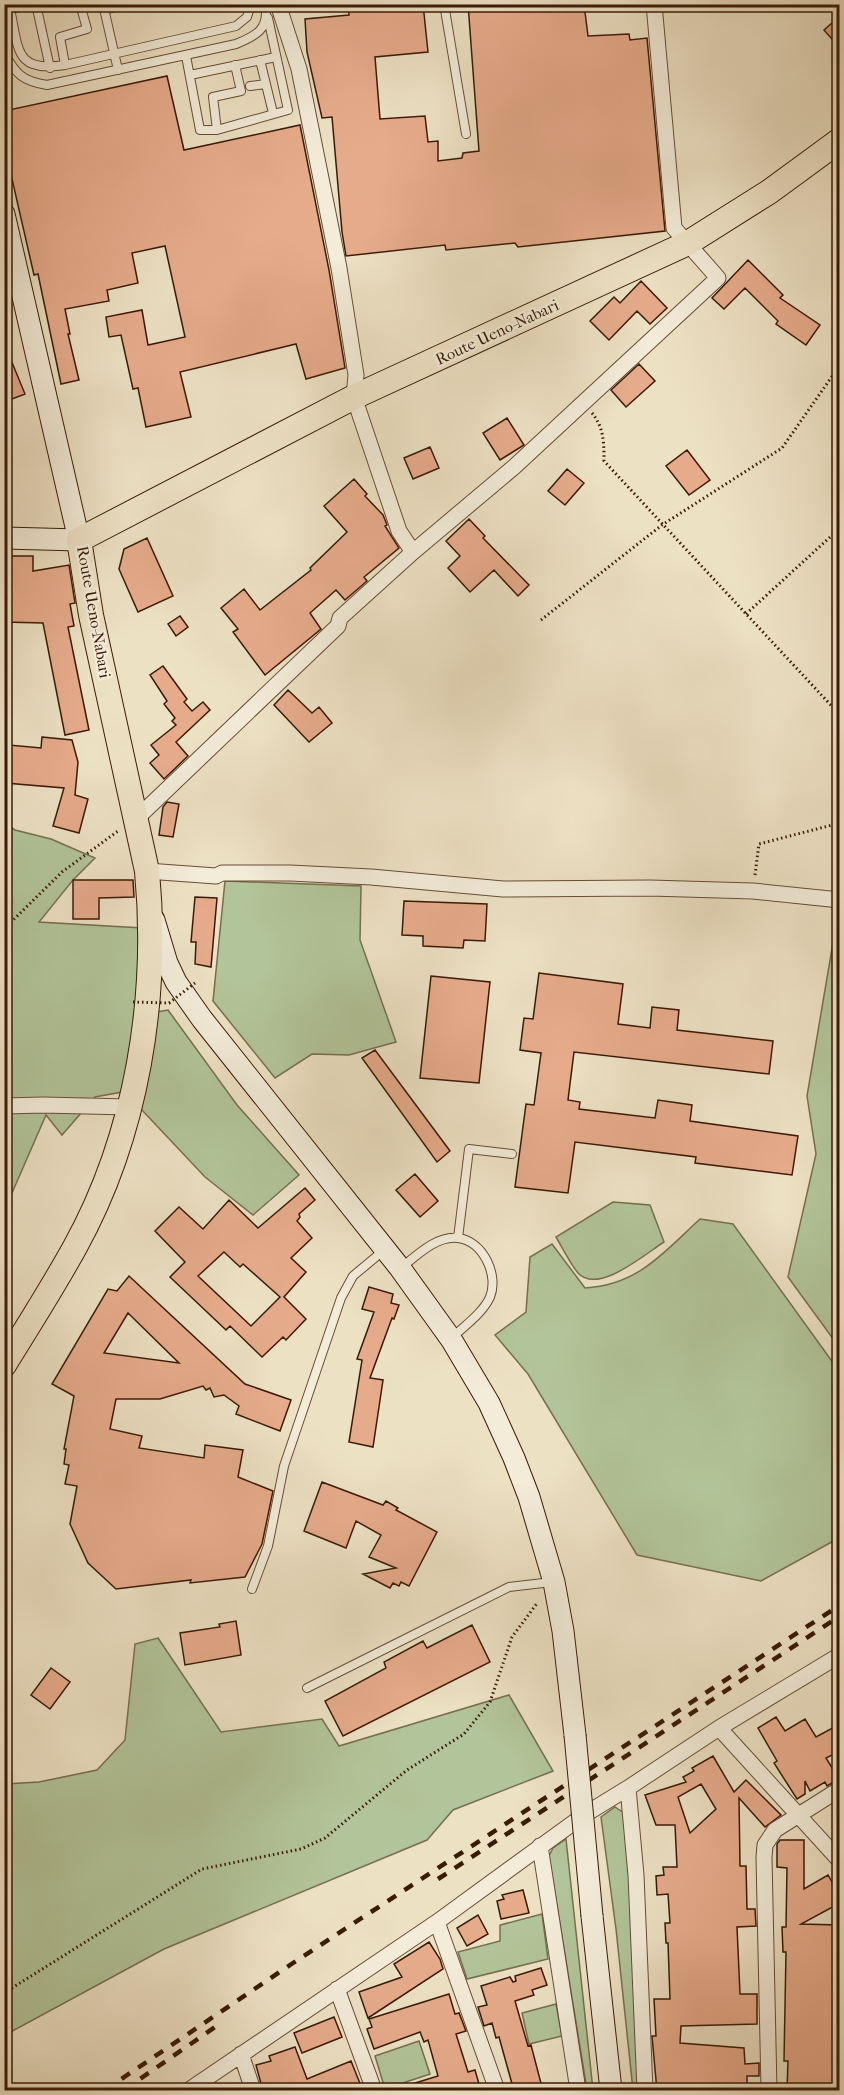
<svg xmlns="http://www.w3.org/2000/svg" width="844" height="2095" font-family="'IM FELL French Canon',serif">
	<rect width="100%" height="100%" fill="#ede1c4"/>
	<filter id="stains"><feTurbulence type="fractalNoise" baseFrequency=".00333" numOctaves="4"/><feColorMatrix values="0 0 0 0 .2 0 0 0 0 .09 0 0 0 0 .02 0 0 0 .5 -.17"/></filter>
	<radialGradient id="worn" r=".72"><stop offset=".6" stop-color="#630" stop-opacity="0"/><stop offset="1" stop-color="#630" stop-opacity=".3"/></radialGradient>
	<path fill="#b2c499" stroke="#766f50" stroke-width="1.5" d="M4,823L15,830L51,839L95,858L73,880L39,922L143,928L131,1066L122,1092L95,1097L62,1135L46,1115L12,1193L5,1195Z
		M225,881L361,886L360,940L396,1042L349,1055L312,1054L275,1078L213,1001Z
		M838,913H840L839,1347L788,1277L816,1154L807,1096Z
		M168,1010L237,1105L299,1175L253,1215L205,1177L141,1109L157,1012Z
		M613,1202L650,1205L664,1242C645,1254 598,1295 578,1273C570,1263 563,1249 556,1237Z
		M700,1219L733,1224L839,1371V1538L761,1581L637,1555L528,1374L495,1335L526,1312L530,1257L552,1244L585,1288C638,1285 663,1253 700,1219Z
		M158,1638L221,1732L322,1719L339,1746L509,1695L553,1771L453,1810L427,1840L164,1949L5,2035V1784L39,1782L97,1770L125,1740L135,1644Z
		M615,1807L624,1813L630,1892L638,2090H633L616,1929L601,1817Z
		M566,1839L593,2090H587L549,1856L553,1848Z
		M542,1914L548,1959L467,1979L458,1952L500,1941V1925Z
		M556,2004L562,2036L529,2044L522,2013Z
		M419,2041L430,2074L385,2089L375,2056Z"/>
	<path fill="#e6ab8b" stroke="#3a1a06" stroke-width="1.5" fill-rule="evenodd" d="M348,4H423L428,52L375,57L380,119L425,116L428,142L438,141V161L462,158L463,153L479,151L468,4H584L588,36L629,34L630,40L647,38L665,231L518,247L515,243L446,250L445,245L346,256L342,232L332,117L322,118L307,52L305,19L349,15Z
		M840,16V48L824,30Z
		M167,76L184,150L300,125L329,270L345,368L306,379L296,344L180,372L191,417L146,427L138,388L133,389L121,335L109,337L106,317L142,310L148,345L185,337L165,246L132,253L138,283L107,290L109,301L65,309L70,334H68L79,380L61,384L38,274L34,275L4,144V111Z
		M748,260L783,295L780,298L820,325L806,345L776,324L778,321L745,288L724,309L712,298Z
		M641,281L667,308L650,324L637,311L609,340L590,321L614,297L620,303Z
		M4,343L25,394L4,402Z
		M639,364L655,381L626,407L611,390Z
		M507,418L524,445L500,460L483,433Z
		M430,447L439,468L413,479L404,458Z
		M687,450L710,480L689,495L666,466Z
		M567,469L584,483L565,505L548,491Z
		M354,479L367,494L365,496L383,515L387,525L385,526L399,548L364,577L367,581L345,600L336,590L310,613L321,629L265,675L233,632L238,629L221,608L244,589L260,610L311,570L310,568L347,532L324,506Z
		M469,519L485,536L483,538L529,585L518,596L494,570L470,592L448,568L460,556L446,541Z
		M147,538L173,596L138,612L119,569L124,549Z
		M4,556H33V571L69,565L75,603L70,604L74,626L68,627L89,730L65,735L43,623L4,622Z
		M180,616L188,627L176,636L168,624Z
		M163,666L187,699L184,702L192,711L203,702L210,710L176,742L188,756L164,779L150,763L159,755L151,745L176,725L172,721L175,718L164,704L167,701L150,675Z
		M288,690L312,713L319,707L332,723L309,742L274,705Z
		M42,737L72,740L78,762L75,795L88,799L79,833L53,826L64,788L5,783L9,745L41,748Z
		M167,802L179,804L173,837L159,835L163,807Z
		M73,880H133L134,897L99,898V919H73Z
		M195,897L217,898L211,967L195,964L196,942H191Z
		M404,901L487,904L485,941L464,940L463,948L423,946V936L402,935Z
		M539,973L623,984L618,1024L650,1028L652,1007L679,1010L677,1030L773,1041L769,1074L574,1052L568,1100L580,1102L579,1109L655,1118L658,1100L692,1105L690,1121L798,1136L792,1175L695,1163L696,1157L575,1142L568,1193L515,1187L526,1104L534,1105L541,1053L520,1050L524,1018L533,1019Z
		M431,976L490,982L479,1083L420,1078Z
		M375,1050L450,1151L437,1162L362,1058Z
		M415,1174L438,1201L420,1217L396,1190Z
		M305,1188L315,1200L299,1214L300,1217L297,1221L312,1238L291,1258L306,1272L284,1297L306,1319L286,1340L283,1337L262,1357L230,1326L226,1330L170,1277L185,1262L155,1231L179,1207L203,1229L229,1200L258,1228ZM224,1252L240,1267L243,1264L280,1297L251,1326L198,1276Z
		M129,1276L245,1384L291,1400L280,1431L236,1414L239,1406L224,1395L214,1397L210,1388L206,1390L203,1386L160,1399H116L110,1429L142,1436L139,1448L204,1458L205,1445L243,1450L238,1477L273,1491L262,1544L245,1577L190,1583L191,1580L116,1589L88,1563L70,1524L77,1486L65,1484L69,1465L64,1464L66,1449H64L74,1396L52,1384L108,1289L117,1291ZM128,1313L179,1363L104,1353Z
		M369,1287L393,1294L391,1303L399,1305L394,1319L392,1318L370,1378L383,1380L373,1447L349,1442L362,1360L357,1359L374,1312L362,1309Z
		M322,1482L383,1505L386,1501L398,1508L396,1510L437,1532L409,1586L401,1582L399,1586L393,1583L390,1588L363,1574L396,1568L369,1557L381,1535L356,1521L346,1548L304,1531Z
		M236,1621L241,1655L185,1665L180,1633L220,1627L219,1624Z
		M472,1625L490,1662L343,1736L325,1701L386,1668L384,1662L423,1641L427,1648Z
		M51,1668L70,1682L50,1709L31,1695Z
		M776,1717L785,1731L805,1719L816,1737L840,1724V1751L826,1758L839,1779L827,1786L825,1782L810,1791L805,1781V1794L797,1799L774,1763L777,1761L758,1728Z
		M713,1756L734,1792L746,1780L781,1815L765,1827L739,1798L740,1866H746L747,1909H755L756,1926L737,1927L740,1994H757V2024L681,2026L680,2043L744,2048L745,2064L759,2063V2076H747V2091H657L652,2036H656L654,1999H670L668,1943H666L665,1923H670L668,1894L657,1895L656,1876L664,1875L663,1867H677L675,1825H656L645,1795L686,1782L683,1777L694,1771L692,1768ZM701,1784L716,1809L690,1833L678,1797Z
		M780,1840H804V1889L828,1875L840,1896V1903L801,1924L840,1925V2091H787L788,2061H784L786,1952H783L782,1927H786L787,1868L777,1867V1844Z
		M523,1890L529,1913L501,1919L497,1901L504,1899L502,1895Z
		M478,1915L488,1934L467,1946L457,1928Z
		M429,1942L440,1959L443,1969L368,2018L359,1992L402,1977L394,1964Z
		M541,1968L547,1985L532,1990L534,1995L515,2001L528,2046L531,2045L543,2091H514L499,2037L496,2038L492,2023L484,2026L478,2007L487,2005L481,1986L510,1977L513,1982L516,1981L515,1976Z
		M449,1994L455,2014L459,2013L466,2031L456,2034L468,2072L475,2070L481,2091H403L402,2087L438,2076L428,2040L424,2042L420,2032L374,2049L367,2029L372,2027L369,2019Z
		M334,2017L342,2037L302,2053L294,2033Z
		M295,2047L307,2079L351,2061L363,2091H263L256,2065L271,2061L269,2056Z"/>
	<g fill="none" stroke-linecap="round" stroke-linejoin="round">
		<g stroke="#674c36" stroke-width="10">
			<path id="lane" d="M36,4L50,68
				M80,4L87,29L60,37L65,65L236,26L247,17L251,4
				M103,4L118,70
				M444,4L466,134
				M10,9C19,49 14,73 65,65
				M4,10L36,4
				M104,10L128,4
				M4,53C16,74 22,81 47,85L236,44C256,36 270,29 265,4
				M186,56L200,130H217L288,110L268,18
				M260,60L273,113
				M190,75L276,57
				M250,86L266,84
				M217,130L213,97L241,91L235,65
				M458,1238L469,1149L512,1154
				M401,1268C416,1256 437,1235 458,1238C483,1241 499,1275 490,1297C483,1313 464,1326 452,1338
				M252,1589L268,1546L284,1466L341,1298L353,1276L383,1251
				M307,1688L509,1587L552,1582"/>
		</g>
		<g stroke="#674c36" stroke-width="17">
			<path id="street" d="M278,4L299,69L339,268L356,375L354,397L399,531L413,552
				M137,818L338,626L340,618L413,552L514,467L718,278L674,228L654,4
				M147,871L216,876L222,873H290L371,877L503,889L650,888L753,891L840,900
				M4,1106L43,1105L129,1107
				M719,1728L840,1861
				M628,1788L636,1875L645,2090
				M540,1846L578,2090
				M437,1922L497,2090
				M337,1989L374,2090
				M241,2054L253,2090
				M189,2090L437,1922L584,1815L628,1788L719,1728L840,1655
				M769,2090L764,1857L765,1845L775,1830L840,1789"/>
		</g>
		<g stroke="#3a1a06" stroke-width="23">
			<path id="secondary" d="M4,214L79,540L4,538
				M154,920L167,963L176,982L202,1019L400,1268L451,1339L489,1403L514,1458L529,1497L554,1582L563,1631L575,1735
				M592,1916L611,2090"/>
		</g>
		<g stroke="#3a1a06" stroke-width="26">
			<path id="primary" d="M4,1365C28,1326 53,1287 75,1247C137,1135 159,998 147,871L91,615L79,540L354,397L688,243L769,192L840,140"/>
		</g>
		<path stroke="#3a1a06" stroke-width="3" stroke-dasharray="1.5 3" stroke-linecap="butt" d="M592,413C604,428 604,442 604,461L840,715
			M746,614L840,528
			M541,620L662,525L782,448L840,365
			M755,875L759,844L840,823
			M4,929L62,872L118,831
			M4,1993L202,1869L301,1849L325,1838L407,1770L464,1734L490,1702L512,1637L538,1602"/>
		<use href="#lane" stroke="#f3ecd9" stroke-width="8"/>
		<use href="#street" stroke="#f3ecd9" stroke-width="15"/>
		<use href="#secondary" stroke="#f3ecd9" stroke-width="21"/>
		<use href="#primary" stroke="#ede1c4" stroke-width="24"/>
		<path stroke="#3a1a06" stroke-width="4.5" stroke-dasharray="10 10" stroke-linecap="butt" d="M438,1879L840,1616
			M105,2090L293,1963L840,1605
			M124,2090L218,2025"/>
		<g stroke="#3a1a06" stroke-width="23" stroke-linecap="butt">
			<path id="secondary-bridge" d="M575,1735L592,1916"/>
		</g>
		<path stroke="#3a1a06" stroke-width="3" stroke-dasharray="1.5 3" stroke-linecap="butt" d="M133,1002L169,1003L195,983"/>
		<use href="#secondary-bridge" stroke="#f3ecd9" stroke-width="21"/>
	</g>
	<g text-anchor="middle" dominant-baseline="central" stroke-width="4.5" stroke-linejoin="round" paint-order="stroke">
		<g font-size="16" fill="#3a1a06" stroke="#f3ecd9">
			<text transform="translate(497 332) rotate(-25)">Route Ueno-Nabari</text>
			<text transform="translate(94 612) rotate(80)">Route Ueno-Nabari</text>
		</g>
	</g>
	<rect width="844" height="2095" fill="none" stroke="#ede1c4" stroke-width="24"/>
	<rect x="6" y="6" width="832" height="2083" fill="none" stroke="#3a1a06" stroke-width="3"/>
	<rect x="12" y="12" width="820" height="2071" fill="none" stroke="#3a1a06" stroke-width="1.5"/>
	<rect width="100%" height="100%" filter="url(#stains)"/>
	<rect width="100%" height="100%" fill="url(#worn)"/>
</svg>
